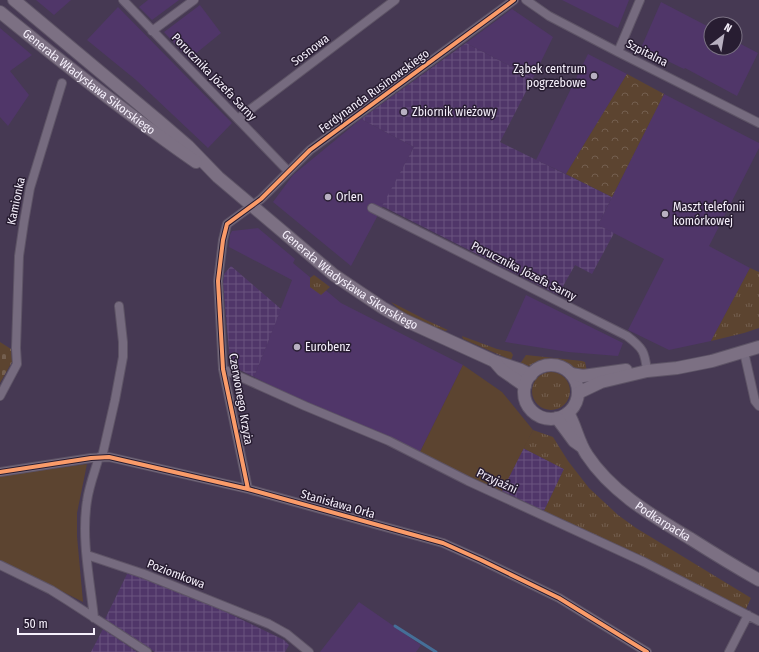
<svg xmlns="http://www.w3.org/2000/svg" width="759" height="652" font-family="'Fira Sans Condensed',sans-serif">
	<defs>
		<pattern id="industrial-grid" width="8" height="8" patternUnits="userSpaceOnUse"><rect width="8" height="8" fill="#503669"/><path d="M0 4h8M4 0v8" fill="none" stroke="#6a537f"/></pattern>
		<pattern id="grass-tufts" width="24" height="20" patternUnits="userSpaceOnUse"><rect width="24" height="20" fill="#5c4430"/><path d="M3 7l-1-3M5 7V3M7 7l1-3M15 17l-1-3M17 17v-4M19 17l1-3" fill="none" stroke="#745f4f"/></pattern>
		<pattern id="forest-crowns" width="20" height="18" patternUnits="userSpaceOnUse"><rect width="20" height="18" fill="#5c4430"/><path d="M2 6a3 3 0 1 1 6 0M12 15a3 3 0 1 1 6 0" fill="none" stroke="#745f4f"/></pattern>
		<pattern id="cemetery-stones" width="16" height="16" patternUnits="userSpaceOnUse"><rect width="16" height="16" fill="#5c4430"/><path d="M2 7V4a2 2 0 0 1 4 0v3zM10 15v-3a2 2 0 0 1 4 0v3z" fill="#745f4f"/></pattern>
	</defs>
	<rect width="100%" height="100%" fill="#463953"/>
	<path fill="#503669" d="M36,0H71L54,15Z
		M148,0H179L152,20L139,7Z
		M562,0H629L618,28Z
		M661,2L711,28V48H735V41L758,53L737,96L685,68L684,69L641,48Z
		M200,5L221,33L189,59L164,32Z
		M118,7L232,123L208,148L136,80L87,40Z
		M512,9L553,37L533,78L466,43Z
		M0,28L32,55L10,71L29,95L8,126L0,117Z
		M588,54L627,74L566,174L536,160Z
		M664,94L759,143V148L709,246L750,268L711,341L669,350L628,330L664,259L598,225Z
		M361,119L414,147L351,266L273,202L293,175Z
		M258,228L295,259L293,263L341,303L463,365L420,452L336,414L296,398L254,377L292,280L229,247L230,235L232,231Z
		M526,295L623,343L618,356L568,352L505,342Z
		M359,602L421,645L416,652H320Z"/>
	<path fill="url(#industrial-grid)" d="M466,43L533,78L500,142L612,197L598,225L614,233L592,274L575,265L558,295L382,206L414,147L361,119Z
		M231,266L281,309L254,377L232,366L230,361L223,284L224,274Z
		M523,448L564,469L544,511L502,491Z
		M129,570L203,601L284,640L289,645L285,652H155L105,619Z
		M103,629L137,652H91Z"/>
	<path fill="url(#grass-tufts)" d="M750,268L759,272V328L744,333L711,341Z
		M314,275L330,287L321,295L310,287V278Z
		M391,302L426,320L448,330L445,331C427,324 404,316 391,302Z
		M462,336L497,349L511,352L513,355L511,360L463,339Z
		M526,355L582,361L585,362L587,371L572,369L559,361L551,360L529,366L520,364Z
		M532 391a19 19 0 1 1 38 0a19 19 0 1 1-38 0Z
		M533,430L553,437L568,461L589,488L618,515L636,528L751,598L746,609L544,511L564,469L523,448Z"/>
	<path fill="url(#forest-crowns)" d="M627,74L664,94L612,197L566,174Z"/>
	<path fill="url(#cemetery-stones)" d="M0,342L11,349L12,362L0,383Z"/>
	<path fill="#5c4430" d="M463,365L502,392L533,430L502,491L460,473L420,452Z
		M87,464L77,513V536L83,602L0,560V476Z"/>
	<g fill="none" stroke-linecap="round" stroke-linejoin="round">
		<path stroke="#456f98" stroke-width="3" d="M395,626L436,652"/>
		<g stroke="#5e5466" stroke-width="10">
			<path id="street" d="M123,0L288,171
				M526,0L549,16L618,52L759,123
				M152,31L194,0
				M618,52L640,0
				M239,118L395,0
				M372,208L627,336C643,348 645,352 647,371
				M744,352L755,401L759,406
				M223,369L305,406L389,441L468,481L644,562L759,621
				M0,396L17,364L16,348L19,256L24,222L30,188L62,83
				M102,457L115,400L123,357V342L119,306
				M0,472L91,458L109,457L248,489L443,543L481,560L559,598L647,652
				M248,489L223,369L218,281L223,240L227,224L261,199L310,150L514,0
				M87,555L144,574L269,624L287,634L309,652
				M0,565L51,590L67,600L147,652
				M94,618C90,580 81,539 87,501C89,486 95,471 99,457
				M729,652L748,615"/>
		</g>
		<g stroke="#5e5466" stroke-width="14">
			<g id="secondary">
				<path id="s1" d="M14,0L159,121L188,146L218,177L334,275L383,308L404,320L494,361L521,370L531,375"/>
				<path id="s2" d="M0,12C64,64 128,115 196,162"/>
				<path d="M495,362L502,370L525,386"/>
				<circle cx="551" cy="392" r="27"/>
				<path d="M571,374L583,376L626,370"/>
				<path d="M578,393L601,382L647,371L677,368L712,361L759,347"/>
				<path id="s3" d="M568,413C576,426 578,442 587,455C612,493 653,516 691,539C713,553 736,567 759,580"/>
				<path d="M557,418L574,441L581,446"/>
			</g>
		</g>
		<use href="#street" stroke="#766b7f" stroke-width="8"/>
		<use href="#secondary" stroke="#7c7083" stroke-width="12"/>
		<g stroke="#281d32" stroke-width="6">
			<path id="cycleway" d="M0,472L91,458L109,457L248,489L443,543L481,560L559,598L647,652
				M248,489L223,369L218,281L223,240L227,224L261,199L310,150L514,0"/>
		</g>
		<use href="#cycleway" stroke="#fa9b69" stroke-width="4"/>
	</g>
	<g fill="#b8b0c1" stroke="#281d32" stroke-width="1.5">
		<circle cx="594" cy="76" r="4"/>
		<circle cx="404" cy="112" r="4"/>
		<circle cx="328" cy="197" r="4"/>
		<circle cx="665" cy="214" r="4"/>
		<circle cx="297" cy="347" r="4"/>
	</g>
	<g text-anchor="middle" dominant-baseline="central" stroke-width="3" stroke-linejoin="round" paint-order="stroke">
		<g font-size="12" fill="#f6f0fc" stroke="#281d32">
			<text transform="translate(310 50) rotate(-37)">Sosnowa</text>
			<text transform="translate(647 53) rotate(27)">Szpitalna</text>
			<text transform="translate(214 77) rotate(46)">Porucznika Józefa Sarny</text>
			<text stroke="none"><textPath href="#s2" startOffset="113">Generała Władysława Sikorskiego</textPath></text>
			<text transform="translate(374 91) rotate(-36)">Ferdynanda Rusinowskiego</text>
			<text transform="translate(16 201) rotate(-78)">Kamionka</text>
			<text transform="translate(524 271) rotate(27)">Porucznika Józefa Sarny</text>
			<text stroke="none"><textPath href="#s1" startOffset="438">Generała Władysława Sikorskiego</textPath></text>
			<text transform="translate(241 399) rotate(80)">Czerwonego Krzyża</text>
			<text transform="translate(497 481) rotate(25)">Przyjaźni</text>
			<text transform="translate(338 504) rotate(16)">Stanisława Orła</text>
			<text stroke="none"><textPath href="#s3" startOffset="148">Podkarpacka</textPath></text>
			<text transform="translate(176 574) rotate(21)">Poziomkowa</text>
		</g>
		<g font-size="12" fill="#f6f0fc" stroke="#281d32" text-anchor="start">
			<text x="586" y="69" text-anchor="end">Ząbek centrum<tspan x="586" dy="14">pogrzebowe</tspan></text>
			<text x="412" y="112">Zbiornik wieżowy</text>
			<text x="336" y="197">Orlen</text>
			<text x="673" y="207">Maszt telefonii<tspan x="673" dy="14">komórkowej</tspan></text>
			<text x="305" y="347">Eurobenz</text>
		</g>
	</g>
	<g transform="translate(723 36) rotate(31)"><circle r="19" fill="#281d32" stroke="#7a7183"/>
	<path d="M0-3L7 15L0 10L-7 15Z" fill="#b8b0c1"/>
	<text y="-6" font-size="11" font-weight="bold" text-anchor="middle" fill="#f6f0fc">N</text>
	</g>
	<path d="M18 628v6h76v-6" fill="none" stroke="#f6f0fc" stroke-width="2"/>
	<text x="24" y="628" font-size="12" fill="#f6f0fc" stroke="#281d32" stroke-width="3" paint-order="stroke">50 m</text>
</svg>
